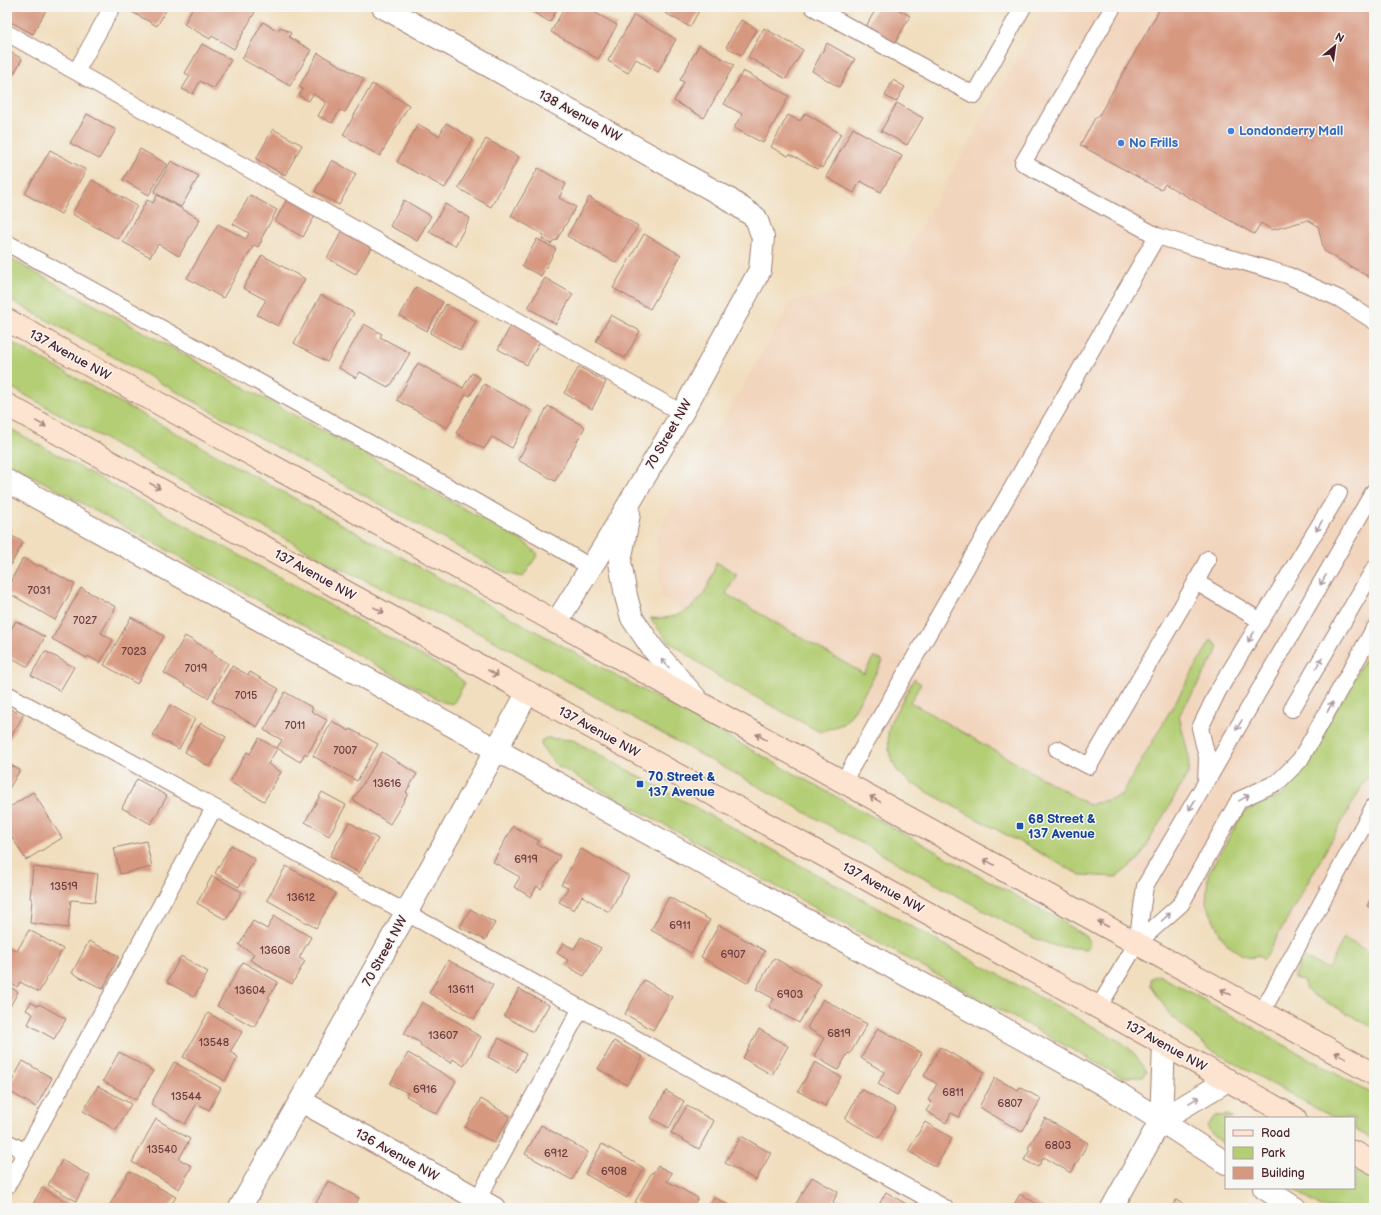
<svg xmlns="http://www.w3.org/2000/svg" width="1381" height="1215" font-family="'Balsamiq Sans',sans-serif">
	<rect width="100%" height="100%" fill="#f6f6f2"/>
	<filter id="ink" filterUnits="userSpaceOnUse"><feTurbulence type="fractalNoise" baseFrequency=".025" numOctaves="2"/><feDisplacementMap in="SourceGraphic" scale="8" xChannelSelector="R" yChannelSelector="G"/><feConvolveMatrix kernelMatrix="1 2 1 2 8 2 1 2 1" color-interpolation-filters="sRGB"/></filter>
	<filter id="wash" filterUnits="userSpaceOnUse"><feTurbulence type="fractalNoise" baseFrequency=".012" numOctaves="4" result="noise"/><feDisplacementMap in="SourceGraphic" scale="16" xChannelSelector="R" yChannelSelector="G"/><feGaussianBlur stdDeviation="0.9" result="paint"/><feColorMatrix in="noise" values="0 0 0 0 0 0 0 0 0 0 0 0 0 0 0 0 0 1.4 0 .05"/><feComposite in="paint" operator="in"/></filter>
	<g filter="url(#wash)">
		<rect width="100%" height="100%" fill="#f1debe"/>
		<path fill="#f2d5bd" d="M1047,7H1374V1008L662,599L656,537L792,301L830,294L853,286L858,244L880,255L887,240L907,251Z"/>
		<path fill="#b4ce74" stroke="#7f7650" d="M7,257L523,541L538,554L523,577L505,573L7,298Z
			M7,340L1053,916L1085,936L1090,943L1087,949L1055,946L1034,938L485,636L331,564L7,385Z
			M7,427L453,673L465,683L453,704L443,702L7,462Z
			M716,562L737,574L726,594L864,674L874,656L883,661L852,714L843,724L820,732L717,676L667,640L650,618C688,622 709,596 716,562Z
			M1211,640L1218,646L1215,655L1179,716L1189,758L1188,773L1139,859L1117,877L1080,875L911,783L897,771L889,752L888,732L891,721L914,679L921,684L910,702L1089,805L1121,796Z
			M1365,659L1374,664V765L1264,960L1258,955L1250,958L1241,954L1229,946L1221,936L1206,903L1208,874L1243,813L1260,804L1281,796L1292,784Z
			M546,738L573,740L1121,1042L1132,1051L1147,1071L1143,1077H1122L556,765L542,748L541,741Z
			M1344,938L1374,955V1028L1310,993L1306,989L1303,980L1293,978L1302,957L1328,969Z
			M1159,975L1374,1095V1140L1354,1129V1118H1334L1209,1049L1170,1015L1151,986V978Z
			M1228,1115L1233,1118H1226V1145L1214,1137L1207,1126L1215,1116Z
			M1354,1170L1374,1181V1208H1322L1291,1188H1354Z"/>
		<g id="blocks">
			<path fill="#d79880" d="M13,7H42L46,10L33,34L7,20Z
				M123,7H168L157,26Z
				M193,7H246L255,12L234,49L212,36L210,39L184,24Z
				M517,7H558L550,22L526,8L525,11Z
				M565,7H585L617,25L598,59L551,32Z
				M662,7H701L690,27L660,10Z
				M877,7H894L910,16L893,47L864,30Z
				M1161,7H1374V280L1324,251L1318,226L1308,220L1272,230L1261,223L1254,234L1165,184L1161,190L1080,145L1095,118L1098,117Z
				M634,15L676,39L658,72L636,59L628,73L608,61Z
				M741,20L757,29L742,55L726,47Z
				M263,22L278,31L280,27L291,33L289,37L311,50L290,86L242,59Z
				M764,28L803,50L786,79L748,57Z
				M827,43L855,59L839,87L812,71Z
				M202,44L231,60L214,89L200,81L193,94L182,89L190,76L185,73Z
				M699,45L734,65L704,118L674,101L684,82L680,80Z
				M7,50L22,59L7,86Z
				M318,53L364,79L345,112L340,110L332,123L318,116L326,102L313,94L309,101L299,96L303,89L299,87Z
				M743,71L789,96L763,143L734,128L742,114L724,104Z
				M893,80L905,87L896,102L885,96Z
				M372,84L409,105L380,156L343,135Z
				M897,103L923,118L907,145L881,131Z
				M805,113L841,134L822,168L819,166L817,169L790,154L788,156L771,147L788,115L800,121Z
				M87,114L116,130L99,159L70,143Z
				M446,123L473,139L445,188L397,162L418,124L439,136Z
				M853,128L902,156L881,192L860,181L854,193L826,177Z
				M273,129L302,145L285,175L256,159Z
				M486,139L519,157L491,207L458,188Z
				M140,149L167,164L149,195L123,180Z
				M50,150L86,170L61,214L25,194Z
				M332,160L356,174L339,205L315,191Z
				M171,161L199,176L181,207L154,192Z
				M538,168L566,184L559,198L576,207L556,241L554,240L551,244L542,239L544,235L511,216Z
				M92,180L137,206L118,239L72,214Z
				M157,195L200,219L179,256L158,244L150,257L123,242L147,200L153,203Z
				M250,195L277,210L261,239L262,240L258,247L254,245L223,298L187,278L218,224L246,239L249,233L233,224Z
				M289,196L317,212L303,237L275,221Z
				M589,197L638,226L617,263L567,236Z
				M404,200L431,216L417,241L390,226Z
				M445,204L470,218L455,246L429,232Z
				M344,228L373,244L356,274L327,258Z
				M644,234L681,255L650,309L613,288Z
				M537,239L556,249L541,276L522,266Z
				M262,255L305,279L278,326L257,315L266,300L243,288Z
				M545,278L573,294L556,324L528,308Z
				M416,287L443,302L427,331L400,316Z
				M321,295L354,313L327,362L294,343Z
				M446,304L476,321L460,350L430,333Z
				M611,315L640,331L625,358L596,341Z
				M514,320L543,336L527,365L498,349Z
				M364,324L382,334L380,337L410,353L391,385H389L388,387L360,372L356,378L339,368Z
				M418,363L463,388L472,373L480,378L470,396L466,394L447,428L397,400Z
				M579,367L606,382L592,409L564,393Z
				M484,384L532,411L512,448L492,437L484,449L456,433Z
				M548,406L585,427L555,481L518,460Z
				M7,526L12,529L8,534L23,542L7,572Z
				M23,558L38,566L39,565L75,584L55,620L7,592V588Z
				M81,588L116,607L101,633L113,640L100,663L88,656L87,658L52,639Z
				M131,617L164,636L137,684L104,665Z
				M16,621L45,637L28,667L7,655V636Z
				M185,636L213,652L212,654L228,663L208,698L164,673Z
				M45,651L74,667L60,691L31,675Z
				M232,666L248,675L250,672L279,689L257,727L212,701Z
				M285,692L313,708L311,711L327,720L307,755L305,753L300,762L277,748L282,740L264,730Z
				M170,705L195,719L179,749L153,735Z
				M7,707L23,716L7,743Z
				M332,721L349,731L350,729L378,744L357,781L313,756Z
				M201,723L226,737L210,767L185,752Z
				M259,738L277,749L268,764L281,772L264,801L230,782L247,752L250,754Z
				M382,752L417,774L406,792L408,794L390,824L353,800Z
				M7,763L20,770L7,792Z
				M137,779L167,796L151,824L122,808Z
				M33,792L62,838L26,860L7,829V809Z
				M322,792L346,805L329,836L305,822Z
				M349,822L378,839L359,873L330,856Z
				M513,826L539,841L537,844L560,856L541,889L537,886L531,897L514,887L520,877L493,862Z
				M146,841L152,867L120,874L114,848Z
				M231,845L255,859L239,887L215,873Z
				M581,849L629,876L609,912L582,896L574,910L559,902L568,888L561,885Z
				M286,866L336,893L316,928L267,900Z
				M33,867L98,874L95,902L71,900L68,928L30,923L32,899L30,898Z
				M212,876L242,892L226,920L197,903Z
				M1374,893V910L1367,906Z
				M669,897L710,920L691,953L651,930Z
				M470,909L495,923L485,940L460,927Z
				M274,916L311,937L299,958L305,961L292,984L250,960L254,954L239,945L253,921L267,929Z
				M719,925L765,951L747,983L701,957Z
				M29,930L63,949L39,992L20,982L17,987L7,981V946L17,951Z
				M581,937L601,948L584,976L565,965L568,960L557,953L563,943L574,949Z
				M89,941L119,956L103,989L72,973Z
				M181,956L208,972L194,997L167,982Z
				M774,958L821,984L799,1023L769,1007L774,999L756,989Z
				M448,960L493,985L474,1019L429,993Z
				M243,962L278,982L268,998L270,999L254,1027L217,1006Z
				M644,980L672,997L653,1030L625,1014Z
				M7,985L18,992L7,1012Z
				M519,989L549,1005L533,1032L504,1016Z
				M823,999L867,1024L850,1054L848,1053L838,1070L814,1056L824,1038L807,1028Z
				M31,1002L38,1006L39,1004L66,1019L54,1039L28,1024L33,1014L26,1010Z
				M422,1002L470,1029L469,1030L481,1037L464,1066L453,1059L451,1063L420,1045L421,1043L404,1034Z
				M208,1013L242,1032L230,1052L238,1057L225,1081L183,1057Z
				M878,1028L922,1053L897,1095L878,1084L884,1072L861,1058Z
				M759,1029L788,1046L772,1075L743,1058Z
				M499,1038L526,1054L516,1072L488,1057Z
				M614,1041L643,1057L627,1085L598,1069Z
				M940,1047L984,1072L959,1117L951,1113L946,1123L926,1111L932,1102L928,1100L937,1084L924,1076Z
				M119,1052L153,1071L136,1100L103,1081Z
				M408,1053L456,1081L437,1114L406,1096L408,1093L390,1084Z
				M23,1061L52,1078L36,1107L7,1090Z
				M174,1062L221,1088L209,1110L197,1103L185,1124L151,1104Z
				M815,1062L841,1077L825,1106L798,1091Z
				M995,1078L1018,1090L1020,1087L1041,1099L1022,1132L979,1107Z
				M98,1086L131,1104L116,1130L83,1111Z
				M861,1089L896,1109L879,1138L845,1119Z
				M666,1091L684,1101L669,1128L651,1118Z
				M481,1099L510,1116L494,1143L465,1127Z
				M687,1106L714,1121L699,1149L671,1133Z
				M1045,1118L1088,1143L1071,1173L1044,1157L1038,1167L1024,1160L1030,1150L1028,1148Z
				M156,1119L190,1139L179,1159L192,1166L179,1189L132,1162Z
				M925,1122L952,1138L936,1167L908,1151Z
				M541,1125L588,1152L572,1180L525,1154Z
				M741,1136L771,1153L756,1180L725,1163Z
				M602,1144L644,1168L627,1198L585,1174Z
				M62,1160L90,1176L76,1201L48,1185Z
				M658,1166L672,1173L667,1181L698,1198L692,1208H647L635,1202L652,1172L653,1173Z
				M129,1171L176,1197L169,1208H108Z
				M812,1177L838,1192L833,1202L840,1206L839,1208L794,1207Z
				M328,1181L359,1198L354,1208H316L318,1204L316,1203Z
				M42,1188L72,1205L71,1208H31Z
				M886,1192L911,1207L910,1208H877Z
				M1020,1194L1044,1208H1012Z
				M714,1197L734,1208H708Z
				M1176,1200L1190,1208H1172Z"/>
		</g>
	</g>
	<g filter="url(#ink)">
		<use href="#blocks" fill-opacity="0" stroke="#9e7e74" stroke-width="1"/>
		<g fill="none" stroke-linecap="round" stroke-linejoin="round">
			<g stroke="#9e7e74" stroke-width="18">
				<path id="service" d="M813,7L974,95L1023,7
					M1113,7L1023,163L1157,236
					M7,33L682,413
					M76,72L112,7
					M7,243L552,544L590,567
					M1196,582L1208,559
					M7,694L945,1208
					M1292,709L1374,569
					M1057,749L1089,766L1196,582L1261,621
					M1208,779L1374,491
					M843,782L1157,236L1287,275L1340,299L1374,321
					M1137,943L1145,886L1206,782L1207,757L1200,728L1218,691L1339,493
					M1098,1008L1137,943L1181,904L1239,800L1278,782L1300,760L1374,629
					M1262,1012L1374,806
					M7,1142L26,1152
					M7,1186L214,808
					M473,1208L581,1008"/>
			</g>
			<g stroke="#9e7e74" stroke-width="24">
				<path id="minor" d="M383,7L727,198L756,218L763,238L760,270L682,413L606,543L556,623
					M7,481L1030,1043L1118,1093L1226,1163
					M629,514L620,562L626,596L632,618L653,649L698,701
					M301,1101L494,1208
					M1161,1120L1228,1080
					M1264,1188L1295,1208
					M240,1208L406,913L528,692
					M1112,1208L1161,1120L1164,1045"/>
			</g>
			<g stroke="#9e7e74" stroke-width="24">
				<path id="secondary" d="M7,320L520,602L700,703L1374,1074
					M7,405L1051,981L1295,1118
					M1354,1152L1374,1163"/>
			</g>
			<use href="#service" stroke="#fff" stroke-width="16"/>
			<use href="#minor" stroke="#fff" stroke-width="22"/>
			<use href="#secondary" stroke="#fde4d0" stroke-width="22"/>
		</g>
		<defs><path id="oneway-shaft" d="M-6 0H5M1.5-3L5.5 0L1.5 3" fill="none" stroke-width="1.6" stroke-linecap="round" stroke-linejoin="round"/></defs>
		<g stroke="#a4827e">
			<use href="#oneway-shaft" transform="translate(41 424) rotate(29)"/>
			<use href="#oneway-shaft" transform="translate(155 486) rotate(29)"/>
			<use href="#oneway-shaft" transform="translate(379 610) rotate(29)"/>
			<use href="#oneway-shaft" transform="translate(493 673) rotate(30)"/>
			<use href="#oneway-shaft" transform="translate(761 737) rotate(-151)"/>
			<use href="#oneway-shaft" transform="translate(875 799) rotate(-151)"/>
			<use href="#oneway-shaft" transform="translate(989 862) rotate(-151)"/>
			<use href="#oneway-shaft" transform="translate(1103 924) rotate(-152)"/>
			<use href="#oneway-shaft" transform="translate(1226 992) rotate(-151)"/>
			<use href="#oneway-shaft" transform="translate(1340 1055) rotate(-151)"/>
		</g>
		<g stroke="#ae9aa0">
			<use href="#oneway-shaft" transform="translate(1319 526) rotate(121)"/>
			<use href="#oneway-shaft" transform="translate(1323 580) rotate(120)"/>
			<use href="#oneway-shaft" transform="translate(1251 637) rotate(122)"/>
			<use href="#oneway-shaft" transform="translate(665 663) rotate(-131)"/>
			<use href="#oneway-shaft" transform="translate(1319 663) rotate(-60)"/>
			<use href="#oneway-shaft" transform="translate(1330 707) rotate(-61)"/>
			<use href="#oneway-shaft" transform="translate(1239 725) rotate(120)"/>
			<use href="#oneway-shaft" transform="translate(1244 798) rotate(-29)"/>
			<use href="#oneway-shaft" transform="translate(1192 805) rotate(121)"/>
			<use href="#oneway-shaft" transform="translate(1166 917) rotate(-42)"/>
			<use href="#oneway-shaft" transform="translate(1194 1100) rotate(-31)"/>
		</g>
	</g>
	<g fill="#3f7fe0" stroke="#f6f6f2" stroke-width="1.5">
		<circle cx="1231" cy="131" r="4"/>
		<circle cx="1121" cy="143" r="4"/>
	</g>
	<g fill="#1a4fb4" stroke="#f6f6f2" stroke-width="1.5">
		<rect x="636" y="780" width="8" height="8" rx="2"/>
		<rect x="1016" y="822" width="8" height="8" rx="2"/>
	</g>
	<g text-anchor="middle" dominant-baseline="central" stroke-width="3" stroke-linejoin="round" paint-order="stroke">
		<g font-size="11" fill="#6d3d40">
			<text x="39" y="590">7031</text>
			<text x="85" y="620">7027</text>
			<text x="134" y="651">7023</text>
			<text x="196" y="668">7019</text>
			<text x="246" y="695">7015</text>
			<text x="295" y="725">7011</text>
			<text x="345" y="750">7007</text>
			<text x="387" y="783">13616</text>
			<text x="526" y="859">6919</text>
			<text x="64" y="886">13519</text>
			<text x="301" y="897">13612</text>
			<text x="680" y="925">6911</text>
			<text x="275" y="950">13608</text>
			<text x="733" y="954">6907</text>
			<text x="461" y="989">13611</text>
			<text x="250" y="990">13604</text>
			<text x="790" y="994">6903</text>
			<text x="839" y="1033">6819</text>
			<text x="443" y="1035">13607</text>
			<text x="214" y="1042">13548</text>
			<text x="425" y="1089">6916</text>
			<text x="953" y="1092">6811</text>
			<text x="186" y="1096">13544</text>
			<text x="1010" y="1103">6807</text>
			<text x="1058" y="1145">6803</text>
			<text x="162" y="1149">13540</text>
			<text x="556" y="1153">6912</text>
			<text x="614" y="1171">6908</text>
		</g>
		<g font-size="13" fill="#4a1f2b" stroke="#f6f6f2">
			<text transform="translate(580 116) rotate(29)">138 Avenue NW</text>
			<text transform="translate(70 355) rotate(29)">137 Avenue NW</text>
			<text transform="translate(669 434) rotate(-60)">70 Street NW</text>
			<text transform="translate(315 575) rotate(29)">137 Avenue NW</text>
			<text transform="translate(599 732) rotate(29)">137 Avenue NW</text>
			<text transform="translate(883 888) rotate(29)">137 Avenue NW</text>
			<text transform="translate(385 951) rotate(-61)">70 Street NW</text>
			<text transform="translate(1166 1046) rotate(29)">137 Avenue NW</text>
			<text transform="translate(397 1155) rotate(29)">136 Avenue NW</text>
		</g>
		<g font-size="13" font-weight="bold" fill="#366cbe" stroke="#f6f6f2" text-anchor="start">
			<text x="1239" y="131">Londonderry Mall</text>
			<text x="1129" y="143">No Frills</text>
		</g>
		<g font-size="13" font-weight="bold" fill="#164399" stroke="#f6f6f2" text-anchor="start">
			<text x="648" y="777">70 Street &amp;<tspan x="648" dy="15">137 Avenue</tspan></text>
			<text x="1028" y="819">68 Street &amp;<tspan x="1028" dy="15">137 Avenue</tspan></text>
		</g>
	</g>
	<rect width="1381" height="1215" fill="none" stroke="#f6f6f2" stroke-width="24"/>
	<rect x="1225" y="1117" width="130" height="72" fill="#f6f6f2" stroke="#b1a0a2"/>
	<rect x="1233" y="1130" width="20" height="6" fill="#fde4d0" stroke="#b1a0a2"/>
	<text x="1261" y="1137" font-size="12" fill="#4a1f2b">Road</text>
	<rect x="1233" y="1147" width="20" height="12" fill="#b4ce74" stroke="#b1a0a2"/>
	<text x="1261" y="1157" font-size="12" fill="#4a1f2b">Park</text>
	<rect x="1233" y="1167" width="20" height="12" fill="#d79880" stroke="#b1a0a2"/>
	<text x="1261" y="1177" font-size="12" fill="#4a1f2b">Building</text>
	<g transform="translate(1335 46) rotate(29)" stroke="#f6f6f2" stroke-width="3" paint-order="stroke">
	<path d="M0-3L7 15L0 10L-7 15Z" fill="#4a1f2b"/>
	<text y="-6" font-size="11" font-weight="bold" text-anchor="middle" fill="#4a1f2b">N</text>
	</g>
</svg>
